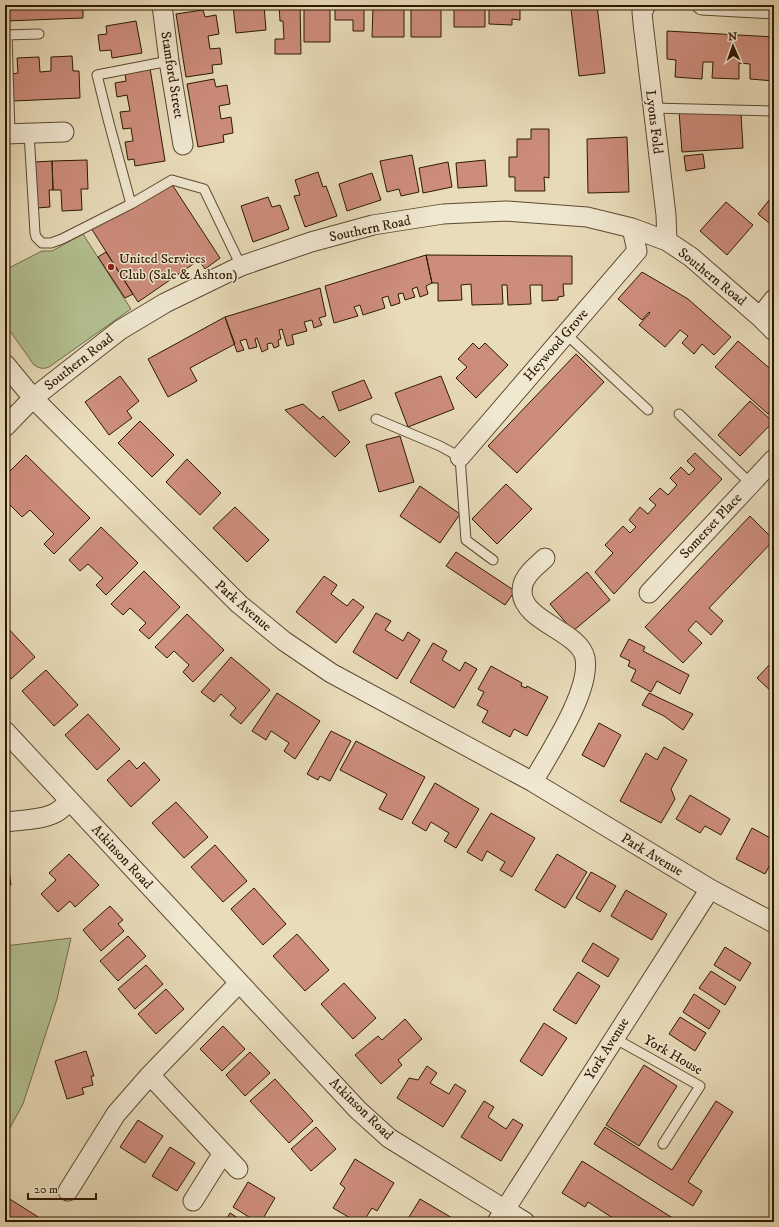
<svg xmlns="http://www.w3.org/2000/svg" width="779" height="1227" font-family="'IM FELL DW Pica',serif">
	<rect width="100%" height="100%" fill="#e9dcba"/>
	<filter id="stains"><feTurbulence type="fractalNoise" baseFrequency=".005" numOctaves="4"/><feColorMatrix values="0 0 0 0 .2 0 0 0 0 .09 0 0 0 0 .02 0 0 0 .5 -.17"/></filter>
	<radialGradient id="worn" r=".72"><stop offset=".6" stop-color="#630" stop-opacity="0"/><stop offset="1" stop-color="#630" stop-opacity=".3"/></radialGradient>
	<path fill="#b4c191" stroke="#706d49" d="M83,234L131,309L49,367C44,369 40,369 34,365L5,324V270L42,251H52Z
		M71,938L57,999L23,1104L5,1137V946Z"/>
	<path fill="#cd8d7c" stroke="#2d1901" d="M5,5H83V18L5,21Z
		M233,5H264L266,30L236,33Z
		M279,5H300L301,54H275V39H284L283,21H280Z
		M304,5H330V42H304Z
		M335,5H364V31H353V20H335Z
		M454,5H485V27H454Z
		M489,5H520V20L512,19V25L489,24Z
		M597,5L605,73L579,76L571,9Z
		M373,7H404V37H372Z
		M441,7V37H411V8Z
		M203,10L205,17L216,15L219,34L208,36L210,49L220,48L222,64L212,65L213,73L186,77L176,14Z
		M136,21L142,53L112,58L111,50L100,51L98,35L107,34L106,26Z
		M667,31L774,37V81L750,79V64L739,63V79L712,78L713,62H703L702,79L675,77L676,60L667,59Z
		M72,56L73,71H79L80,98L13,101L12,74L18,73L17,58L39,57L40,72L51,71V57Z
		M150,68L165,161L135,166L134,159L128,160L125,142L133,141L131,128L123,129L120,112L130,111L127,95L117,97L115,83L126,81L125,73Z
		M214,79L216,87L227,85L230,104L219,106L221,119L231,117L233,133L223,135L224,142L198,147L187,84Z
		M679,111L741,114L743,148L682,152Z
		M531,129H549V178L544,177L545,191H515V177H509V157H517V139H531Z
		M627,137L629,192L588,193L587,139Z
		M703,154L705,168L686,171L684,156Z
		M412,155L419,192L401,196L399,189L387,192L380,161Z
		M87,160L88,189H81L82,210L62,211L61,190H53L52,161Z
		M485,160L487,186L458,188L456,163Z
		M52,161L53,190H49L50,207L37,208L35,162Z
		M448,162L452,187L423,193L419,168Z
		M318,172L323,187L326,186L337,216L305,227L294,196L300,195L295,180Z
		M372,173L381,200L347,211L339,184Z
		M171,183L220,258L205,269L199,260L138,302L91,228Z
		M774,194V227L758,214Z
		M268,197L272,207L280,205L289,229L253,242L241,206Z
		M726,202L753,225L727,255L700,231Z
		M106,252L133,294L125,298L98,257Z
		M426,255L572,256V284H563L564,296L558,297V300L542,301V285H530L531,304L508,305L507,285H502L503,304L472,305L471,284L461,285L462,300L438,301V283H432Z
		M426,255L432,283L426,286L428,294L420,297L417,287L412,289L415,297L405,300L403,293L398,294L400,303L391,306L388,296L382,298L385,308L363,315L360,305L354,307L358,316L334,323L325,286Z
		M642,272L688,299L731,337L714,355L702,344L694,354L682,343L688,336L680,330L665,347L639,325L650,313L649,312L642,320L618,299Z
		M320,288L326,316L319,318L322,325L314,328L312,320L304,322L307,331L292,335L294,344L287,346L282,329L279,330L281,339L278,340L279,346L274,348L272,343L267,344L268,349L262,352L257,338L255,339L257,347L249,349L246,339L240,341L244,350L237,352L225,317Z
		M225,317L235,344L190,368L197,381L168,397L148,359Z
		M738,341L774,372V407L768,414L715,367Z
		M473,343L479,349L485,343L508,365L476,398L456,378L467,367L458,359Z
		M576,354L604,382L517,473L488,446Z
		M120,376L139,401L127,411L132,418L109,435L85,402Z
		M441,376L454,409L408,427L395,393Z
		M364,380L372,398L339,411L332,392Z
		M750,401L773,422L740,456L718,435Z
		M303,404L320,419L323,416L350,442L335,457L285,410Z
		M140,421L174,455L152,477L118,443Z
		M400,436L414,482L379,492L366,445Z
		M695,453L722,479L614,594L595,572L613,553L605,545L623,526L630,533L636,527L629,520L640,507L648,514L656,505L649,499L660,488L668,495L677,485L670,478L681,467L689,475L695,469L687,461Z
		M26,455L90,518L54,554L44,544L54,534L30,510L22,517L5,500V476Z
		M187,459L221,493L200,515L166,482Z
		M506,484L532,509L497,544L472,519Z
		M420,486L460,514L440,543L400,516Z
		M235,507L269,540L247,562L213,528Z
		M750,516L774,540L709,608L723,621L711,635L696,621L688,630L702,643L683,663L645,627Z
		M101,527L138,563L106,595L96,585L103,578L88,564L80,571L69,560Z
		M456,552L515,591L505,605L446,566Z
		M144,571L180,607L149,639L139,630L146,623L130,608L123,615L111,604Z
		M587,572L610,600L573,631L550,604Z
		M324,576L337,585L331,594L347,606L353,599L364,607L336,643L296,612Z
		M376,613L391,621L385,630L403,641L408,632L420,640L397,679L353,652Z
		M187,614L224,650L193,682L183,672L189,665L174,651L167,658L155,647Z
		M5,625L35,657L11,679L5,672Z
		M629,639L645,647L643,651L689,675L680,694L657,681L651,692L631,681L636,670L628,666L630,661L620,656Z
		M433,643L447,651L442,660L460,671L465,662L477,669L454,708L410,682Z
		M231,657L270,690L241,724L230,715L236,708L221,694L214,702L201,692Z
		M774,660V694L757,678Z
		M491,666L522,683L521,686L526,688L527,686L548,697L527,736L514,729L510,737L482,722L488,711L477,705L484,692L478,689Z
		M46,670L78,705L54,726L22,691Z
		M277,693L320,721L295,759L284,751L289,743L271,731L266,740L252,731Z
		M649,693L693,714L683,730L664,716L642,705Z
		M88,714L120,749L97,770L65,735Z
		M599,723L621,735L604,767L582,755Z
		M331,731L351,741L330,781L320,776L318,780L307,774Z
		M356,741L425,777L402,820L379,809L387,794L340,770Z
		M664,747L687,760L671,789L675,799L661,823L620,801L646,753L657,760Z
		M129,760L137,769L144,762L160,780L131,807L107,780Z
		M435,783L479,809L456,848L444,841L449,833L431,822L426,831L412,823Z
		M690,795L730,819L721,835L705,826L700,833L676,819Z
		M176,802L208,837L184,858L152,823Z
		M491,813L535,838L512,877L500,870L505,862L487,851L482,861L467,852Z
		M752,828L774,840V857L765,874L736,859Z
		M215,845L247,881L223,902L191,867Z
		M69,854L99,885L75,907L70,901L58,912L41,894L56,880L49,873Z
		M557,854L587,872L565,908L535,890Z
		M5,857H7L11,885L6,886L9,904L5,905Z
		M591,872L616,886L600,912L576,898Z
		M254,888L286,924L263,945L231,909Z
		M626,890L667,914L652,940L611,916Z
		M110,906L123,920L118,924L124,931L101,951L83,930Z
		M297,934L329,970L305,991L273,956Z
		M128,936L146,956L118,981L100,961Z
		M593,943L619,959L608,977L582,961Z
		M725,947L751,963L740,981L714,965Z
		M146,965L163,984L135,1009L118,989Z
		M711,971L736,987L725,1005L699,988Z
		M578,972L600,986L576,1024L553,1010Z
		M344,983L376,1018L353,1039L321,1004Z
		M166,989L184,1009L156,1034L138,1014Z
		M694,994L720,1011L709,1029L683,1012Z
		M680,1017L706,1033L695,1051L669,1034Z
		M405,1019L422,1039L398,1060L402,1065L381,1084L355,1055L378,1036L382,1040Z
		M544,1023L567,1038L542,1076L520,1061Z
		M223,1026L245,1049L222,1071L200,1049Z
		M86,1051L94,1076H91L93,1085L82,1088L84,1094L67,1099L55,1061Z
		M250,1052L270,1073L245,1096L226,1075Z
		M644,1065L677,1086L639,1146L606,1125Z
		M427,1066L437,1073L430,1083L449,1094L455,1084L466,1091L443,1127L397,1098L409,1078L418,1080Z
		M275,1079L313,1121L289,1143L250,1101Z
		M484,1101L494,1107L488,1117L506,1129L513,1119L523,1125L501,1161L461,1137Z
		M716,1101L733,1112L688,1182L702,1191L693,1206L594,1144L605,1127L672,1170Z
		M138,1120L163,1136L145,1163L120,1147Z
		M316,1127L336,1149L311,1171L291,1149Z
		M170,1147L195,1163L177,1191L152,1176Z
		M355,1159L394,1183L377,1211L372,1208L363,1222H357L333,1208L345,1188L340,1184Z
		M582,1161L679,1222H619L588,1202L585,1207L562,1193Z
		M248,1182L275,1198L261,1222H257L233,1207Z
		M5,1196L46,1222H5Z
		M420,1199L459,1222H406Z
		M230,1213L244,1222H225Z"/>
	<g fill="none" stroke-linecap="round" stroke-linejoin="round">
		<g stroke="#5c4a2f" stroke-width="11">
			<path id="service" d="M5,35L39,34
				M7,35L10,134
				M652,108L774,111
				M29,133L35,233L36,237L42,243H51L62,239L131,204L172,180L204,189L241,266
				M131,204L109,123L97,75L169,61
				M566,334L648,410
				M679,414L750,483
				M376,419L440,446L460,457L466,540L493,560
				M614,1038L700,1086L663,1144"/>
		</g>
		<g stroke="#5c4a2f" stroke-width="21">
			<path id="minor" d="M162,5L169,61L183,145
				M646,5L642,12L643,23L666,215L667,241
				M702,5L774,9
				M5,134L64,132
				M760,317L774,299
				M5,364L33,398L239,604L284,641L331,673L533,782L710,889L774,923
				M5,427L33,398L120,330L165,303L241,266L311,242L373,225L443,214L506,211L587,217L632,228L667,241L691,257L760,317L774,331
				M460,457L637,251L632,228
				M649,593L774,459
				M5,731L358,1110L389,1138L525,1222
				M533,782C549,753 591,691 585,658C580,631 523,622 522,592C522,587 523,582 526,578C530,570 539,564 545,558
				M5,822C20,820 42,820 55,813C61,810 65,805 70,801
				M150,1075L238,1169
				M68,1191L116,1114L150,1075L239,983
				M193,1201L223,1153
				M497,1222L710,889"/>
		</g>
		<use href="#service" stroke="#f1e8d2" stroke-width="9"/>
		<use href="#minor" stroke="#f1e8d2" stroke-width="19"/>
	</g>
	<circle fill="#8f2418" stroke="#f1e8d2" stroke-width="1.5" cx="111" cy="267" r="4"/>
	<g text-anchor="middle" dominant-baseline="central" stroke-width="3" stroke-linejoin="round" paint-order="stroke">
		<g font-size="14" fill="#2d1901" stroke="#f1e8d2">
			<text transform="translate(172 75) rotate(81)">Stamford Street</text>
			<text transform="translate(654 122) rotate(83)">Lyons Fold</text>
			<text transform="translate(370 229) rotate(-12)">Southern Road</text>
			<text transform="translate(712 277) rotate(39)">Southern Road</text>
			<text transform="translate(556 345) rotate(-49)">Heywood Grove</text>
			<text transform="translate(79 362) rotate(-38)">Southern Road</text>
			<text transform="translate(711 526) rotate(-47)">Somerset Place</text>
			<text transform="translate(243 606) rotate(41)">Park Avenue</text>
			<text transform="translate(652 855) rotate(31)">Park Avenue</text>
			<text transform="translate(122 857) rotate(47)">Atkinson Road</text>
			<text transform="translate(607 1049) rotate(-58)">York Avenue</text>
			<text transform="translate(673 1055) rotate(30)">York House</text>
			<text transform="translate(361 1109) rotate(44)">Atkinson Road</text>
		</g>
		<g font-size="14" fill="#2d1901" stroke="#f1e8d2" text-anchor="start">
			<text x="119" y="259">United Services<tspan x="119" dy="16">Club (Sale &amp; Ashton)</tspan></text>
		</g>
	</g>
	<rect width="779" height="1227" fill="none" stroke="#e9dcba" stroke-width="20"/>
	<rect x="6" y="6" width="767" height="1215" fill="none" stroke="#2d1901" stroke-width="2"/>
	<rect x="10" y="10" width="759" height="1207" fill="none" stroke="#2d1901"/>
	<g transform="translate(733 46) rotate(358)" stroke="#f1e8d2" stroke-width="3" paint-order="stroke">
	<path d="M0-3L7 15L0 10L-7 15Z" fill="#2d1901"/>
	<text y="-6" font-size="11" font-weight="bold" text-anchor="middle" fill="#2d1901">N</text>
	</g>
	<path d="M28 1193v6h68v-6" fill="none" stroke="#2d1901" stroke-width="2"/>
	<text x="34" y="1193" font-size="12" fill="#2d1901" stroke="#f1e8d2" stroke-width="3" paint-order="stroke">20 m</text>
	<rect width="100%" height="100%" filter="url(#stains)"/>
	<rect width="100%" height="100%" fill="url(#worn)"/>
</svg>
